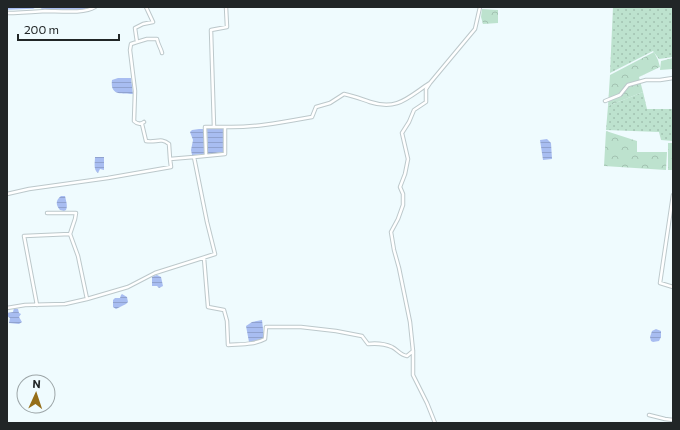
<svg xmlns="http://www.w3.org/2000/svg" width="680" height="430" font-family="Commissioner,sans-serif">
	<defs>
		<pattern id="grass-dots" width="8" height="8" patternUnits="userSpaceOnUse"><rect width="8" height="8" fill="#bde2ce"/><path d="M2 2h.1M6 6h.1" fill="none" stroke="#a2c2b1" stroke-width="1.8" stroke-linecap="round"/></pattern>
		<pattern id="forest-crowns" width="20" height="18" patternUnits="userSpaceOnUse"><rect width="20" height="18" fill="#bde2ce"/><path d="M2 6a3 3 0 1 1 6 0M12 15a3 3 0 1 1 6 0" fill="none" stroke="#a2c2b1"/></pattern>
		<pattern id="water-rules" width="6" height="5" patternUnits="userSpaceOnUse"><rect width="6" height="5" fill="#a8bdf1"/><path d="M0 2.5h6" fill="none" stroke="#90a2cf"/></pattern>
	</defs>
	<rect width="100%" height="100%" fill="#effbfe"/>
	<path fill="url(#grass-dots)" d="M613,7H673V57L659,59L653,51L610,73Z
		M643,92L647,109H673V141L661,140L659,132L606,130L608,106Z"/>
	<path fill="url(#forest-crowns)" d="M482,9L498,10V23L483,24L481,17Z
		M654,52L658,60L660,67L639,77L643,92L608,106L610,75Z
		M673,58V69L660,70L661,61Z
		M606,131L637,141V152H667L666,170L604,166Z
		M668,143H673V170H668Z"/>
	<path fill="url(#water-rules)" d="M118,78H131L133,94C121,93 110,96 112,80Z
		M207,128H223V152L208,154Z
		M199,129H204L205,154L192,155L191,150L193,140L190,132L192,130Z
		M547,139L551,143L552,159L543,160L540,140Z
		M95,157H104V170L100,169L98,173C93,170 95,162 95,157Z
		M61,196H65C66,201 68,206 66,210L64,211L60,210C56,205 55,201 61,196Z
		M157,275L161,277L163,286L159,288L157,286H152V277L154,276Z
		M122,294L127,297L128,302L126,304L116,309L113,307V300L115,298H120L121,295Z
		M14,308L18,309L19,313L21,314L19,317L22,322L19,324L9,323L10,318L7,316V313L13,312Z
		M262,320L264,338L260,341L249,342L246,326L252,322Z
		M656,329L661,331V337L659,341L653,342L651,341L650,337L652,331Z"/>
	<g fill="none" stroke-linecap="round" stroke-linejoin="round">
		<path stroke="#a8bdf1" stroke-width="3.5" d="M42,7L59,8H83L85,7
			M7,8L33,7"/>
		<g stroke="#bcc8cb" stroke-width="4.5">
			<path id="street" d="M146,7L153,22L143,24L135,28L137,42L147,39H157C158,45 161,48 162,53
				M7,13C20,13 32,12 45,11C58,11 85,14 95,7
				M137,42L131,44L130,50L135,91L134,121C137,124 140,125 144,122
				M605,101L620,95L628,85L646,80H660L673,78
				M142,124L146,141C156,143 161,137 169,144L170,159L194,157
				M214,127H225
				M206,155L205,127H214L211,30L227,27L226,7
				M7,194L29,189L108,178L171,167L170,159
				M673,195L660,283L673,287
				M47,213H76L75,219L70,234L78,256L87,299L128,287L155,273L215,254L207,222L194,157L225,154V127C254,128 284,122 312,117L316,107L330,103L344,94C354,96 361,99 370,102C398,111 408,97 430,83
				M204,258L208,307L224,310L227,321L228,345C241,344 254,345 265,339L266,327H301L336,331L362,336L368,344C377,343 385,344 392,347C398,350 400,355 407,356L413,351
				M37,305L24,236L70,234
				M7,308L25,305L65,304L87,299
				M649,415L665,419L673,420
				M435,423L427,403L413,375V351L410,322L399,268L394,250L391,232L398,219L403,205V194L400,187L405,174L408,159L402,133L409,122L414,110L426,102V89L430,83L475,29L480,7"/>
		</g>
		<use href="#street" stroke="#fff" stroke-width="2.5"/>
	</g>
	<rect width="680" height="430" fill="none" stroke="#212627" stroke-width="16"/>
	<g transform="translate(36 394) rotate(3)"><circle r="19" fill="#effbfe" stroke="#9da6a8"/>
	<path d="M0-3L7 15L0 10L-7 15Z" fill="#956e18"/>
	<text y="-6" font-size="11" font-weight="bold" text-anchor="middle" fill="#212627">N</text>
	</g>
	<path d="M18 34v6h101v-6" fill="none" stroke="#212627" stroke-width="2"/>
	<text x="24" y="34" font-size="12" fill="#212627" stroke="#effbfe" stroke-width="3" paint-order="stroke">200 m</text>
</svg>
